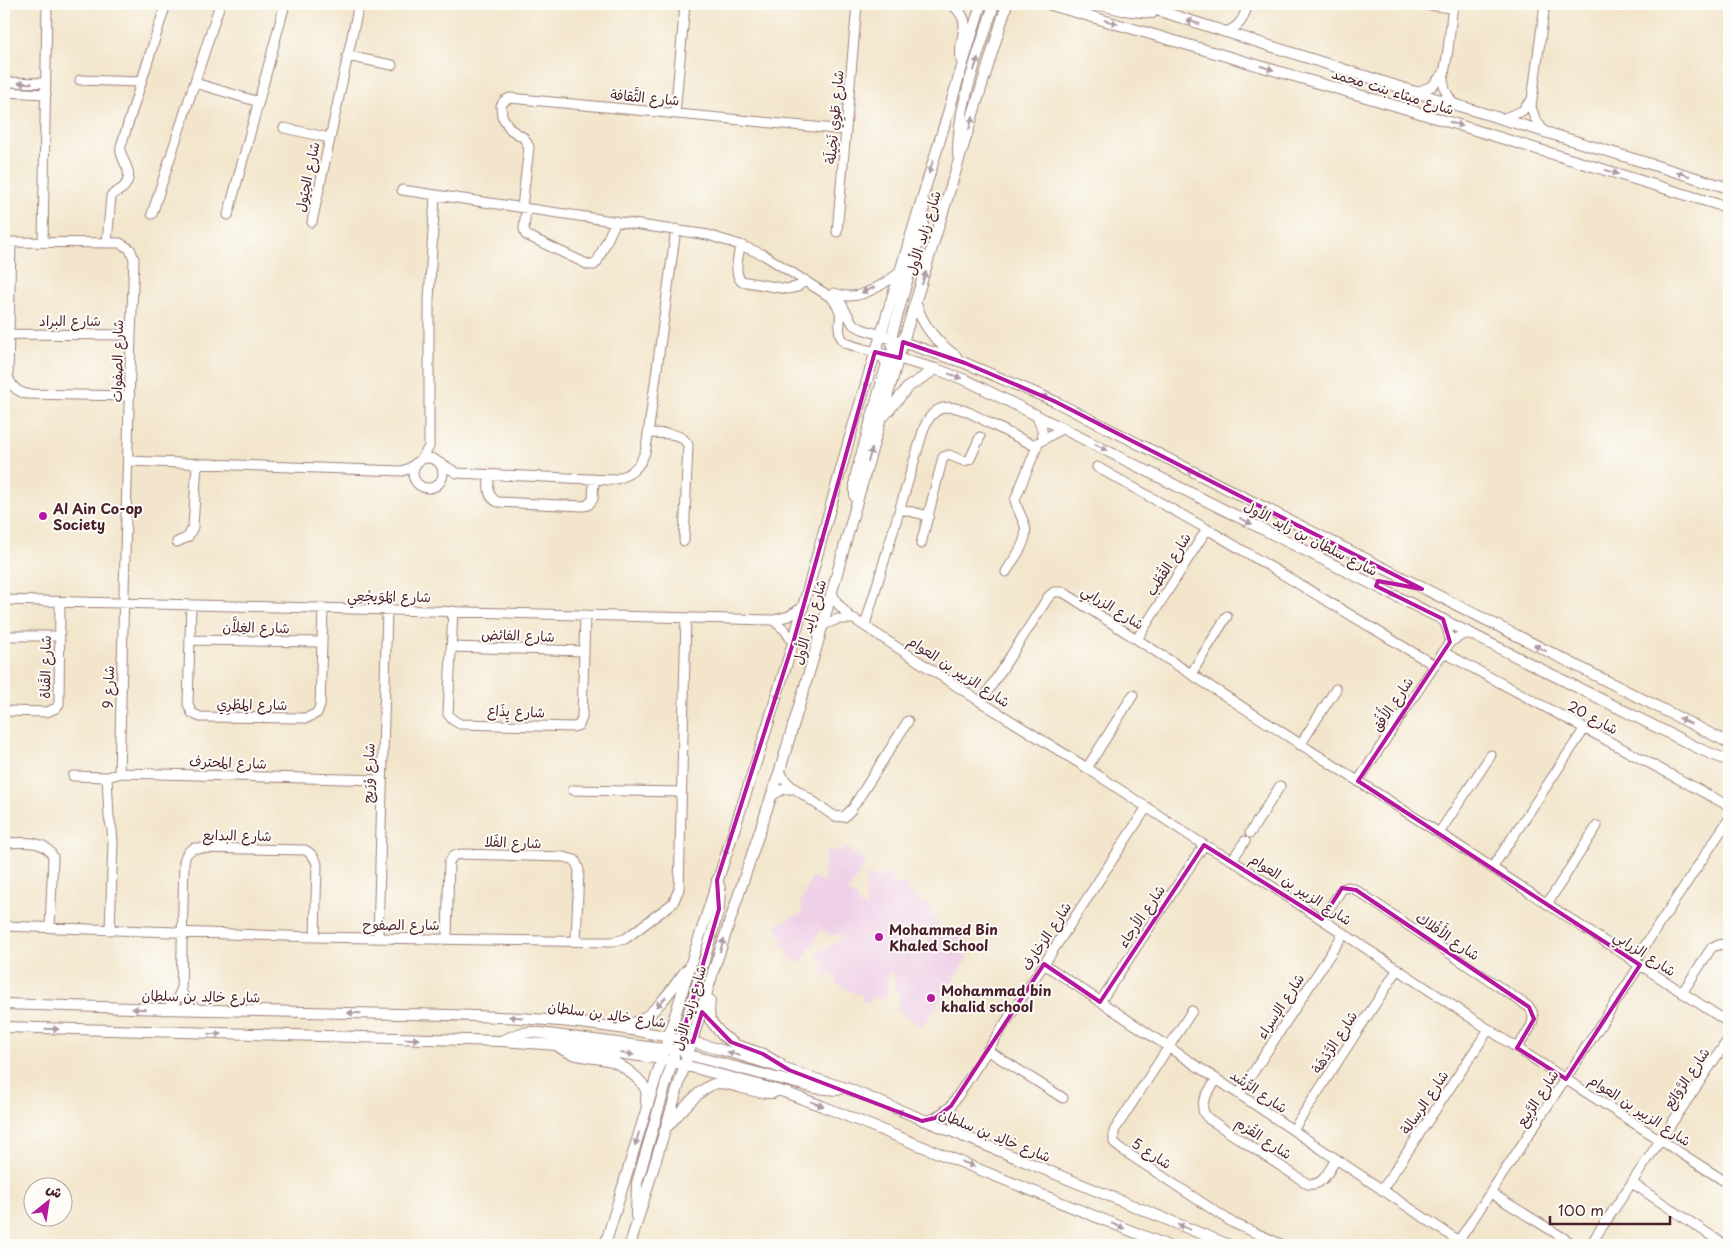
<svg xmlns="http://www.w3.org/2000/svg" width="1733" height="1249" font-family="'Playpen Sans','Playpen Sans Arabic',sans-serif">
	<rect width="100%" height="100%" fill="#fdfcf7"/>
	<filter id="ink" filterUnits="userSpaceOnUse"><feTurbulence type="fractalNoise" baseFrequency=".02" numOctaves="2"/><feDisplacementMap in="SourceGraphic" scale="10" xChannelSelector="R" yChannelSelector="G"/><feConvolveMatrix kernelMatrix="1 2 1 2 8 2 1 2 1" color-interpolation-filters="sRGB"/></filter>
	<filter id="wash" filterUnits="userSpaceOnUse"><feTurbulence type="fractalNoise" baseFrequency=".0096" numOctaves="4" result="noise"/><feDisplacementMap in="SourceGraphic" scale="20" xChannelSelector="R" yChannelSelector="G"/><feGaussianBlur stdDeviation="1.12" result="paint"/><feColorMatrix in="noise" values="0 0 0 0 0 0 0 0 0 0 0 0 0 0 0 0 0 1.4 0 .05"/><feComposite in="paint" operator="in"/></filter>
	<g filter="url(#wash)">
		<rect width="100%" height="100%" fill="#f2e5cb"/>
		<path fill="#efd0e7" d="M845,846L853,851L852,854L856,856L857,854L867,860L848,892L857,898L858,904L866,908L865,876L877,877L881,879L882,874L891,875V883L896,884L899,882L909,889L907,893L917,899L922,905L928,901L939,924L914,937L919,943L950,930L968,941L966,944L958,939L956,942L954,941L951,946L968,957L923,1027L896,1010L899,1004L897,996L899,993L894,988L895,975L888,971L886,999L871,997V1002L862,1001V994H856L835,982L836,978L831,974L825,977L821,968L824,965L816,952L844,938L838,933L832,936L821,930L801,964L787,956L790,950L781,944L784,939L781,937L775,925L803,913L800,905L812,876L824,883L826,850L841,852Z"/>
	</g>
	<g filter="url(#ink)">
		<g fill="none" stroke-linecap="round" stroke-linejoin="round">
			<g stroke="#9e827b" stroke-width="11">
				<path id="minor" d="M1421,4L1452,8
					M1225,32C1240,28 1244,17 1248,4
					M347,56L392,65
					M80,80L141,82
					M4,82L46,83
					M195,83L259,102
					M4,92L46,94
					M1417,92L1432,86L1443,74
					M1453,104L1445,90L1443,80L1448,50L1453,4
					M675,114L685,4
					M1502,119L1522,111L1531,101
					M284,128L330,138
					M1544,132L1535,118L1531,107L1545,4
					M402,190L708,235L740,245L764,255L832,298C835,302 838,306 840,312C842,322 835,334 845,342C853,347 866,349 875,352
					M522,207L529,147L524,138L510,129L502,116L501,106L504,101L510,98L846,130
					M526,208L524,229L526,235L589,265H594L597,262L616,221
					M152,214L220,4
					M228,215L285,4
					M312,222L359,4
					M837,232L857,4
					M4,242L120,243L130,249L134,259L131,335L119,773
					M11,242L8,376C11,386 16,391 26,394L130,396
					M43,242L47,4
					M107,243L111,196C115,192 120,191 124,187C137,170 118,161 121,146L166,4
					M740,245C739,256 733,272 741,281L787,289L797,287L805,280
					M834,293C839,295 845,296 850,296C867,296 887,282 900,272
					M838,298L853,324L862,329L881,335
					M9,334L131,335
					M1036,414L1042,429L1043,439
					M648,433C662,434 681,431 688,445L684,541
					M413 473a15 15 0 1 1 30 0a15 15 0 1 1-30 0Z
					M421,459L429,447V300L435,195
					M128,461L402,471L410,468L416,463
					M440,463L457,473L611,480C630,477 641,467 646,449L676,229
					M1097,467L1207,529L1434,665
					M489,475C489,486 486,497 498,502L583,506L588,505L593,499L594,479
					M900,509L929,516
					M177,542L188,537L193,527L197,463
					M921,544L943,457L949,455L964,461L970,459L980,437
					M1006,572C1014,558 1031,539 1024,523C1021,515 1017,509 1015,500L1038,444
					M832,593L837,603L849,616L981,702L1087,768L1204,845L1232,860L1517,1048L1729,1184
					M4,600L773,620L789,616L803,607
					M191,605L188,704L192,713L200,717L307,718L317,713L320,706L323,609
					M453,611L448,714L453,720L460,724L573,727L579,725L582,718L585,615
					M1443,619L1448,630L1450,642
					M773,620L785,630L793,643
					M823,625L838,619H855
					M865,625L924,428C938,393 966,410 989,423C1003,430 1017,437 1031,444C1039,445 1053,432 1064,428
					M4,636H59
					M1137,639L1207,529
					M191,640L321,642
					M452,647L583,651
					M1443,652L1729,806
					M1191,674L1227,616
					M981,702L1049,596L1054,592H1063L1439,833L1729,1023
					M4,711L47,712L56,708L59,704L60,602
					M1300,745L1336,689
					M1087,768L1133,695
					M780,770L784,779L791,786L834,816L844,817L852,809
					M73,776L107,777L122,773L382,780
					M107,777L109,817L112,830L113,842L110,930
					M1358,781L1450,642L1462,635L1471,633
					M573,790L681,792
					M771,796L784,789H795
					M855,804L908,721
					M1250,833L1280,786
					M1439,833L1491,755
					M4,843C21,843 45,838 53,857L50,927
					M1232,860L1245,841
					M1492,868L1585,728
					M1547,904L1597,826
					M1322,919L1342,889L1348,887L1356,890L1529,1007C1541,1020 1524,1036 1517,1048
					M4,926L315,937L612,942L625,939L673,903L679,889L686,618
					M378,938L387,609
					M447,938L449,862L454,855L463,854L564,857L575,860L579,870L576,940
					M1634,962L1729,819
					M1044,964L1459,1241
					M181,991L187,1002L199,1010
					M1682,993L1712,947L1722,944L1729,947
					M1100,1002L1204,845
					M165,1010L175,1002L181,991L184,862C185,855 187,852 194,848L305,850C311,853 315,857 317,864L315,937
					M1192,1011L1114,1131V1142L1121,1149L1233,1223L1283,1245
					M987,1050L1063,1098
					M1217,1079C1209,1092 1194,1106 1209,1119L1308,1184C1323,1187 1329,1170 1336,1159
					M1239,1094L1344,933
					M951,1106C950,1118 954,1127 963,1137
					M923,1121L935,1118L951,1106L1147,807
					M1293,1130L1398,969
					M1632,1183L1725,1245
					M1382,1190L1489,1029
					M1491,1193L1575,1245
					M1456,1245L1640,965
					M1590,1245L1729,1038"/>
			</g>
			<g stroke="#9e827b" stroke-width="12">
				<path id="major" d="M952,4C977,26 956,34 962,62
					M1048,4L1400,107L1729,208
					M1096,4L1123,10L1152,13
					M1138,4L1453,104L1729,188
					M958,155C957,107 980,50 994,4
					M916,304C923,326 937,343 956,356
					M881,335L965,363L1054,401L1729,743
					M875,352L936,369L968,381L1702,750L1729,761
					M900,358L892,347L891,338L923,225L924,202
					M885,415L908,387L936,369
					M855,497V479L857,470L887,363L882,356L877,355
					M710,1000L709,1011L710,1020L722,1035L736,1045L763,1054L780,1064
					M4,1004C119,1008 235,1011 350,1013C457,1015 564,1015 669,1037C729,1049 787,1071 846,1088L1229,1245
					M616,1023C622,1023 630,1025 636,1022C653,1017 675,985 686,970
					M4,1027L501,1041L557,1045L662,1059L784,1092L822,1106L1166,1245
					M503,1040L521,1033L532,1032L671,1050L683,1048L693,1042
					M679,1046L719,909L720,889L717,880
					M559,1047C576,1059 593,1056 611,1061C621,1064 643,1080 646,1091C647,1095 646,1099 646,1102
					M685,1054L815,1088L838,1090
					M668,1126C678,1115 703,1083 719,1083C737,1084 753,1094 773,1093
					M636,1216L637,1183L674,1056
					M605,1245L691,963L761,747L793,643L849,440L981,4
					M630,1245L714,969L780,770L816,649L856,505L903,342L1007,4"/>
			</g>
			<use href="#minor" stroke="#fff" stroke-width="9"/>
			<use href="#major" stroke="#fff" stroke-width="10"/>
		</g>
		<defs><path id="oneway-solid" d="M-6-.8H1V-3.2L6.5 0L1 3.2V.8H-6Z" transform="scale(1.25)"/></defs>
		<g fill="#ae9aa0">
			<use href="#oneway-solid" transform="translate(1111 22) rotate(16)"/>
			<use href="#oneway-solid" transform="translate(1193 22) rotate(-163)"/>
			<use href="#oneway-solid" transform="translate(976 64) rotate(-73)"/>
			<use href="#oneway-solid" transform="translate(1267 68) rotate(17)"/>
			<use href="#oneway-solid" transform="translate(25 83) rotate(-178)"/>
			<use href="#oneway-solid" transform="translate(971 123) rotate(-73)"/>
			<use href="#oneway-solid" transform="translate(1456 124) rotate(17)"/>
			<use href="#oneway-solid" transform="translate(931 167) rotate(107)"/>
			<use href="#oneway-solid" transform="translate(1612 172) rotate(17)"/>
			<use href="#oneway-solid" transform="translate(1683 174) rotate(-163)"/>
			<use href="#oneway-solid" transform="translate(924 278) rotate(-73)"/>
			<use href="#oneway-solid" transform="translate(868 290) rotate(157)"/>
			<use href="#oneway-solid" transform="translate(955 376) rotate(20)"/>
			<use href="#oneway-solid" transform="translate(867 382) rotate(107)"/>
			<use href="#oneway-solid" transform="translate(1048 398) rotate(-155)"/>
			<use href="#oneway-solid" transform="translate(1101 447) rotate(27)"/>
			<use href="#oneway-solid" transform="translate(870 455) rotate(-74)"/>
			<use href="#oneway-solid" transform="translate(1193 472) rotate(-153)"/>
			<use href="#oneway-solid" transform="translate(1246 521) rotate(27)"/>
			<use href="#oneway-solid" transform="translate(822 538) rotate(105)"/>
			<use href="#oneway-solid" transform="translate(1391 594) rotate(27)"/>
			<use href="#oneway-solid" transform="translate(1540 648) rotate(-153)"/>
			<use href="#oneway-solid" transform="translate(778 694) rotate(107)"/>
			<use href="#oneway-solid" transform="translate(1685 721) rotate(-153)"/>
			<use href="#oneway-solid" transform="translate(727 849) rotate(109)"/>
			<use href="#oneway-solid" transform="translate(722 945) rotate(-72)"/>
			<use href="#oneway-solid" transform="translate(661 1002) rotate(136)"/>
			<use href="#oneway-solid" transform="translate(139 1009) rotate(-178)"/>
			<use href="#oneway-solid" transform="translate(354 1013) rotate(-179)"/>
			<use href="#oneway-solid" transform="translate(516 1017) rotate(-177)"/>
			<use href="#oneway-solid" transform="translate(52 1029) rotate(2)"/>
			<use href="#oneway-solid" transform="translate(215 1034) rotate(2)"/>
			<use href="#oneway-solid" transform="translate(412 1039) rotate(2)"/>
			<use href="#oneway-solid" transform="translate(627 1054) rotate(7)"/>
			<use href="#oneway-solid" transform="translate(734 1054) rotate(-164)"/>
			<use href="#oneway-solid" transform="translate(817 1104) rotate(20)"/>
			<use href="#oneway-solid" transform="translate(903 1113) rotate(-157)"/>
			<use href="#oneway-solid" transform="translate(637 1139) rotate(107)"/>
			<use href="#oneway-solid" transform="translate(968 1164) rotate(22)"/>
			<use href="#oneway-solid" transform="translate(1118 1226) rotate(22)"/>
			<use href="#oneway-solid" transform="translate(1184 1227) rotate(-158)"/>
		</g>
	</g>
	<path fill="none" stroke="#b5179e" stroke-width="4" stroke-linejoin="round" d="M903,342L965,363L1054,401L1422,589L1378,581L1376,586L1443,619L1450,642L1358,781L1640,965L1566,1079L1517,1048L1534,1019L1529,1007L1356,890L1342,888L1322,919L1204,845L1100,1002L1044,964L951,1106L935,1118L922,1121L789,1070L763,1054L731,1042L702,1012L693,1042L681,1040L719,909L717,880L793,643L874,355L875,352L900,358Z"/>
	<g fill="#b5179e" stroke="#fdfcf7" stroke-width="2">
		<circle cx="43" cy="516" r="5"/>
		<circle cx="879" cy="937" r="5"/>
		<circle cx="931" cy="998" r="5"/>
	</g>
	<g text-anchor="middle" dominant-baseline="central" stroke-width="4" stroke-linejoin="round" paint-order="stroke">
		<g font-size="14" fill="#4a1f2b" stroke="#fdfcf7">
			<text transform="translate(1393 91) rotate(17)">شارع ميثاء بنت محمد</text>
			<text transform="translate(645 97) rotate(5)">شارع الثَّقافة</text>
			<text transform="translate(834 117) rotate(-85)">شارع طَوِي نَخِيلَة</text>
			<text transform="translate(307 177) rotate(-78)">شارع الحِيُول</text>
			<text transform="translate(923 233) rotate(-73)">شارع زايد الأول</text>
			<text x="70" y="320">شارع البراد</text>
			<text transform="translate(117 361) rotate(-89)">شارع الصفوات</text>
			<text transform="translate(1311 538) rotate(27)">شارع سلطان بن زايد الأول</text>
			<text transform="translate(1168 564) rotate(-58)">شارع القُطُب</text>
			<text transform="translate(389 596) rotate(1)">شارع المُوَيجْعِي</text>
			<text transform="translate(1113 607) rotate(32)">شارع الزرابي</text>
			<text transform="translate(809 622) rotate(-74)">شارع زايد الأول</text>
			<text transform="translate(256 627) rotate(1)">شارع الغِلاَّن</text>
			<text transform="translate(518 635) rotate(2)">شارع الفائض</text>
			<text transform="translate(45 667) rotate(-89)">شارع القَناة</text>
			<text transform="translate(959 671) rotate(33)">شارع الزبير بن العوام</text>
			<text transform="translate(108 687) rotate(-88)">شارع 9</text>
			<text transform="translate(252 704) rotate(1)">شارع المِطْرِي</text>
			<text transform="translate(1392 704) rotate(-56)">شارع الأُفُق</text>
			<text transform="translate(516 711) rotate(2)">شارع يِذَاع</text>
			<text transform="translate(1593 717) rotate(28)">شارع 20</text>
			<text transform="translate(228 762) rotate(2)">شارع المحترف</text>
			<text transform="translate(368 773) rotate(-88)">شارع وْرَيج</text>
			<text transform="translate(237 835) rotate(1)">شارع البدايع</text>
			<text transform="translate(513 842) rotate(2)">شارع الفَلا</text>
			<text transform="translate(1301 889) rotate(33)">شارع الزبير بن العوام</text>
			<text transform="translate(1141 916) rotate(-56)">شارع الأرجاء</text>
			<text x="401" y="924">شارع الصفوح</text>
			<text transform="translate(1046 936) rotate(-57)">شارع الزخارف</text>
			<text transform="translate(1448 936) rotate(34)">شارع الأَفْلاك</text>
			<text transform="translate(1645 953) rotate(33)">شارع الزرابي</text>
			<text transform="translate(201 996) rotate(1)">شارع خالِد بن سلطان</text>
			<text transform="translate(1280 1006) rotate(-57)">شارع الإسراء</text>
			<text transform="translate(689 1008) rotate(-74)">شارع زايد الأول</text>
			<text transform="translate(607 1014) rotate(8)">شارع خالِد بن سلطان</text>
			<text transform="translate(1334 1042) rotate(-57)">شارع الرُّدْهَة</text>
			<text transform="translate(1686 1078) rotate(-56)">شارع الرَّوَائِع</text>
			<text transform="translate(1259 1091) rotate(34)">شارع الرُّشْد</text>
			<text transform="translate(1537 1098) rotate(-57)">شارع الرَّبِيع</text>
			<text transform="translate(1424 1102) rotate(-56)">شارع الرسالة</text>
			<text transform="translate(1640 1110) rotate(33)">شارع الزبير بن العوام</text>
			<text transform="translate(995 1135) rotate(22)">شارع خالِد بن سلطان</text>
			<text transform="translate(1264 1138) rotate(33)">شارع القُرْم</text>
			<text transform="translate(1152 1153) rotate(33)">شارع 5</text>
		</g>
		<g font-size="14" font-weight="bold" fill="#4a1f2b" stroke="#fdfcf7" text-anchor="start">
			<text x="53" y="508">Al Ain Co-op<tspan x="53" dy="16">Society</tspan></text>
			<text x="889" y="929">Mohammed Bin<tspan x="889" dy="16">Khaled School</tspan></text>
			<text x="941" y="990">Mohammad bin<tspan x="941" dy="16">khalid school</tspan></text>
		</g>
	</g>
	<rect width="1733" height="1249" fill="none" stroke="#fdfcf7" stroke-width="20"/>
	<g transform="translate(48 1202) rotate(30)"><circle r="24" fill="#fdfcf7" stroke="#b5a4a5"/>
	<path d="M0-4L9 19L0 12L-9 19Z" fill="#b5179e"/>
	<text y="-8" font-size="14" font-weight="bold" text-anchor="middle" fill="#4a1f2b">ش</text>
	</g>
	<path d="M1550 1216v8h120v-8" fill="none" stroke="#4a1f2b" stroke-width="2.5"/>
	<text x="1558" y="1216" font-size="15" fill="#4a1f2b" stroke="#fdfcf7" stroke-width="4" paint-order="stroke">100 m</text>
</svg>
